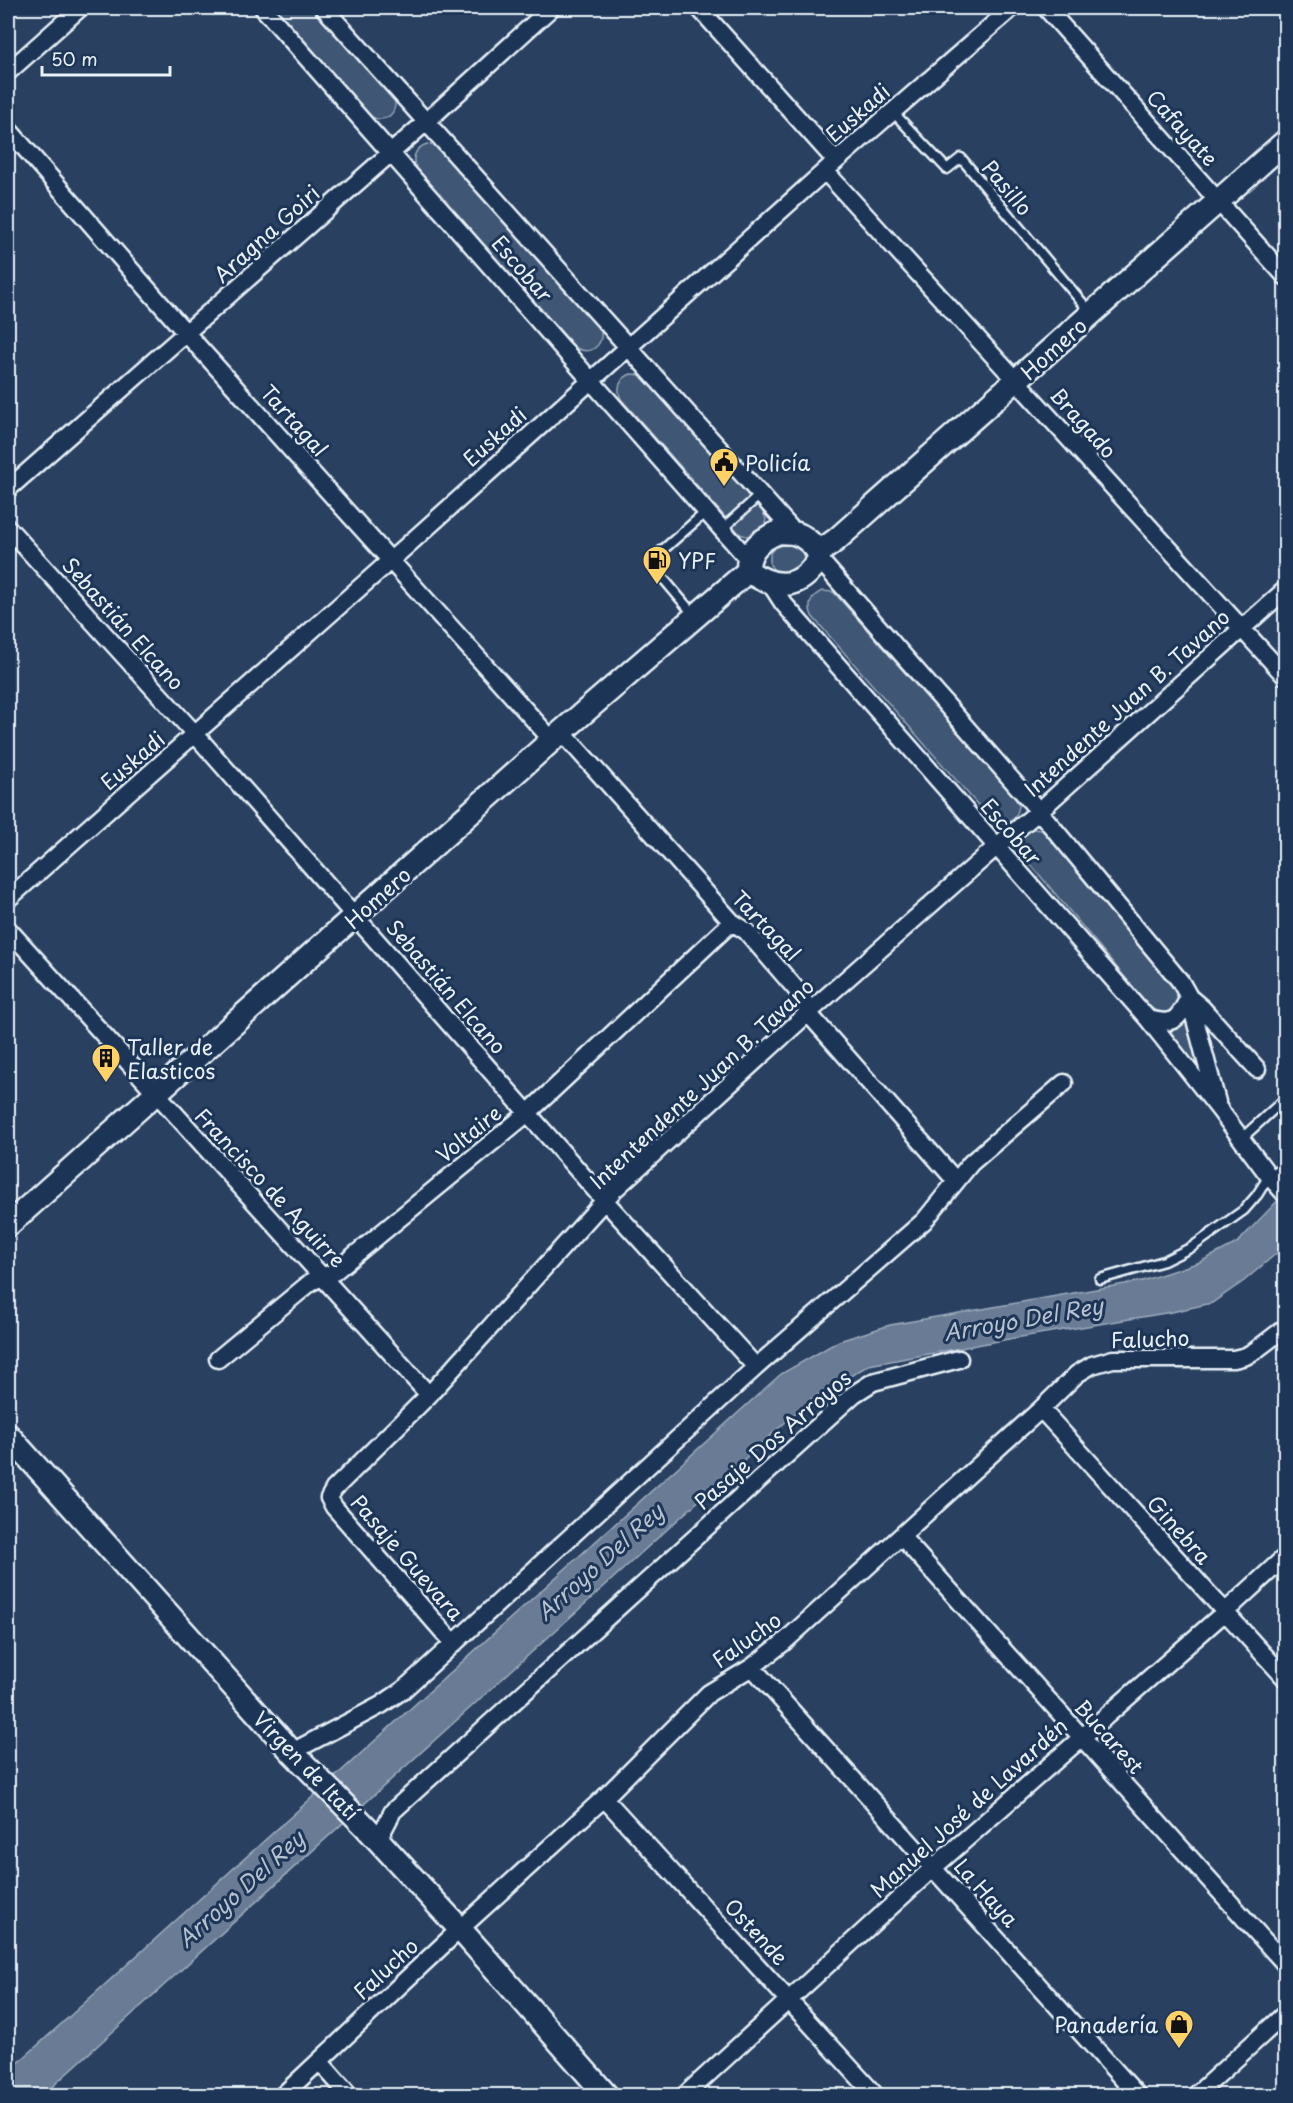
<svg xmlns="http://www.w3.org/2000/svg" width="1293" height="2103" font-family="'Playpen Sans',sans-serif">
	<rect width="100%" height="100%" fill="#294061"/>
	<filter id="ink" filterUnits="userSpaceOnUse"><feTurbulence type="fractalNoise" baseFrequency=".0167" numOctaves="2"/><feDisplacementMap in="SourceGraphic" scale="12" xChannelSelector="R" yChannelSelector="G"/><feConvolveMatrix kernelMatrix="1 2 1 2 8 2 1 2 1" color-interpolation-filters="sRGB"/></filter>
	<g filter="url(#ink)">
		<path fill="#415774" stroke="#94a4b6" stroke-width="1.5" d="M272,8H315L394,97C399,113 385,125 370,116Z
			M427,144L437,145L600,328C605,344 592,356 576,348L416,169C411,158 415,148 427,144Z
			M631,374L642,375L646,378L761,509L766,519L764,529L750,537L740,534L621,399C616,388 620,378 631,374Z
			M790,541L804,552L805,563L803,568L778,575L770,565V553L778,543Z
			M822,591L833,592L837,596L1014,796L1019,806C1017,821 1006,827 992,821L812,616C807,605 811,596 822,591Z
			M1032,829L1042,830L1046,834L1174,985C1176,988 1178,991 1179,995C1182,1011 1162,1018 1149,1006L1022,854C1016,843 1020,833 1032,829Z
			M1187,1015C1190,1040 1196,1063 1207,1086L1159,1026Z"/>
		<path fill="#6b7c95" stroke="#9dabbd" stroke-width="1.5" d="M1285,1193V1246L1244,1281L1212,1303L1172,1312L1009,1339L869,1365L811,1399L43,2095L8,2096V2072L781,1374L839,1341L890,1325L1142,1281L1200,1262L1237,1243Z"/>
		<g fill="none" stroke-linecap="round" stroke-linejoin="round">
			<g stroke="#e8f1f8" stroke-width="13">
				<path id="lane" d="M892,111L947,169L961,158L1091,313
					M722,529L761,494
					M694,615L657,571L655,562L657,555L707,511
					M1241,1139L1286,1098
					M1100,1279L1164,1261L1192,1247L1244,1210L1257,1195L1269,1176L1286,1165"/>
			</g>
			<g stroke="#e8f1f8" stroke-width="21">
				<path id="street" d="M263,8L748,559
					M324,8L795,533
					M699,8L836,161
					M1046,8L1286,277
					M8,72L80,8
					M8,129L186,333L552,740
					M825,171L1286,677
					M8,489L426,122L551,8
					M8,528L195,734L605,1201L756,1367
					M819,559L1039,811L1180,981L1189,997L1217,1102
					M770,583L783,603L1148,1019L1219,1109L1269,1176L1286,1195
					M562,732L732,922L746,931L802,996L808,1013L956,1181
					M8,899L391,560L836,161L1012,8
					M8,929L429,1395
					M1189,997L1202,1008L1257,1069
					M1148,1019C1174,1026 1178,1020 1189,997
					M218,1359L311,1282L334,1272L529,1112L732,922
					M1041,1409L1286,1679
					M901,1536L1286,1965
					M454,1644L334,1507L329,1498L334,1489L429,1395L615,1189L808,1013L996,847L1039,811L1286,589
					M752,1667L1138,2096
					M292,1752L381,1705L403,1690L756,1367L924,1221L971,1163L1064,1083
					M604,1798L876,2096
					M378,1840L393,1811L854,1394L873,1382L959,1359
					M320,2062L350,2096
					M282,2096L460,1929L604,1798L709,1693L752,1667L783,1643L1041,1409L1077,1374L1092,1365L1113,1359H1234L1246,1356L1256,1350L1286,1327
					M684,2096L934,1867L1225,1612L1286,1556
					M1195,2096L1286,2013"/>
			</g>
			<g stroke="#e8f1f8" stroke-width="27">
				<path id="secondary" d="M779,532C784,533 789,532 793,533C802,534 820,548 819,558C818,563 812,569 808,573C790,591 767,584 748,571C747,550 761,539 779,532Z
					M818,553L836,540L1286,141
					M8,1225L552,740L748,571
					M8,1435L292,1752L365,1826L460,1929L607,2096"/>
			</g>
			<use href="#lane" stroke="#1d3557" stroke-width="8"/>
			<use href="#street" stroke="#1d3557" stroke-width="16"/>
			<use href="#secondary" stroke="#1d3557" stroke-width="22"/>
		</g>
	</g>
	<defs>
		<g id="civic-pin" transform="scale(1.5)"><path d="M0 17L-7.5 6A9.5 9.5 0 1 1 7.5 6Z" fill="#ffd166" stroke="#1d3557"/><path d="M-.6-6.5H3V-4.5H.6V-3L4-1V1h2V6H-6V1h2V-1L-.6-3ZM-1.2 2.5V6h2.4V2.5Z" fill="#111"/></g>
		<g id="fuel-pin" transform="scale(1.5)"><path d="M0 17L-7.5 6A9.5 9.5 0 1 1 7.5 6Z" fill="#ffd166" stroke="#1d3557"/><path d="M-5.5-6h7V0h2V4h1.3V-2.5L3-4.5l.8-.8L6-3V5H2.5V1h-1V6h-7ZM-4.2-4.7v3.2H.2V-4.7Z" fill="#111"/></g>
		<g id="building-pin" transform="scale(1.5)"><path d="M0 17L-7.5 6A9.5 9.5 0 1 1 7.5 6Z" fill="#ffd166" stroke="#1d3557"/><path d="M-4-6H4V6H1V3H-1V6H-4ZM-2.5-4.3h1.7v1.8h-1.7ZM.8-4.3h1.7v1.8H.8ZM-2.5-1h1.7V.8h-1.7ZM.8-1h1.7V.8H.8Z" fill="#111"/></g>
		<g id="shop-pin" transform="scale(1.5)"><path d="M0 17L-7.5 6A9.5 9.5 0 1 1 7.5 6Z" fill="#ffd166" stroke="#1d3557"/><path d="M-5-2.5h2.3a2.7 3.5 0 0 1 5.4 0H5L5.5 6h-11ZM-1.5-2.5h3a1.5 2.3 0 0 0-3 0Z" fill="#111"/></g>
	</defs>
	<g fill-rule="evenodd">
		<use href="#civic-pin" x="724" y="462"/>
		<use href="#fuel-pin" x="657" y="560"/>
		<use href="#building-pin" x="106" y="1058"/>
		<use href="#shop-pin" x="1179" y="2024"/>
	</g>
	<g text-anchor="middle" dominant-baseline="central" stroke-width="6" stroke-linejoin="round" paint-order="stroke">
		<g font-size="21" fill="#e8f1f8" stroke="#1d3557">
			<text transform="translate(857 112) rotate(-41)">Euskadi</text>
			<text transform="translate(1183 127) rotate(48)">Cafayate</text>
			<text transform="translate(1008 187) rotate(50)">Pasillo</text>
			<text transform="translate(266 233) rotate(-42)">Aragna Goiri</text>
			<text transform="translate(523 268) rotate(49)">Escobar</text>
			<text transform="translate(1053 348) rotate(-42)">Homero</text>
			<text transform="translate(295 420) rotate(48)">Tartagal</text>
			<text transform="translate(1084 422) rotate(48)">Bragado</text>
			<text transform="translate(494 436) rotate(-42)">Euskadi</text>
			<text transform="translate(124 623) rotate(48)">Sebastián Elcano</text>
			<text transform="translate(1126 702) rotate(-42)">Intendente Juan B. Tavano</text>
			<text transform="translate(132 760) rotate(-41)">Euskadi</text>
			<text transform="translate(1012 831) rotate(49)">Escobar</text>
			<text transform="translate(377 897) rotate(-42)">Homero</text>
			<text transform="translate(767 925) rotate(46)">Tartagal</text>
			<text transform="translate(447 986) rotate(49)">Sebastián Elcano</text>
			<text transform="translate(701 1083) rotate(-43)">Intentendente Juan B. Tavano</text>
			<text transform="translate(468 1133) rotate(-39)">Voltaire</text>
			<text transform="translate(271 1187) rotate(47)">Francisco de Aguirre</text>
			<text transform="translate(1150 1338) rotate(-2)">Falucho</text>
			<text transform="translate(772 1439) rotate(-41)">Pasaje Dos Arroyos</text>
			<text transform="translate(1180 1529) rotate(48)">Ginebra</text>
			<text transform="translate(408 1557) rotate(49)">Pasaje Guevara</text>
			<text transform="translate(746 1639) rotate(-36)">Falucho</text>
			<text transform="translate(1110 1736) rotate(48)">Bucarest</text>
			<text transform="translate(307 1765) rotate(46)">Virgen de Itatí</text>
			<text transform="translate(968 1807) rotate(-42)">Manuel José de Lavardén</text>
			<text transform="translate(987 1892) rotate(48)">La Haya</text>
			<text transform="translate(757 1931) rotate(47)">Ostende</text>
			<text transform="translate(385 1968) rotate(-43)">Falucho</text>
		</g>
		<g font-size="21" fill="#e8f1f8" stroke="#1d3557" text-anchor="start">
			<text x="745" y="462">Policía</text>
			<text x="678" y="560">YPF</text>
			<text x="127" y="1046">Taller de<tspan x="127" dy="24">Elasticos</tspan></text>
			<text x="1158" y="2024" text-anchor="end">Panadería</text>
		</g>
		<g font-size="22" font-style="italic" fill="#b6c2d0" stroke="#1d3557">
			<text transform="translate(1023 1318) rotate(-10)">Arroyo Del Rey</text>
			<text transform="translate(599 1561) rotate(-42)">Arroyo Del Rey</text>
			<text transform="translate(240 1888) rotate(-42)">Arroyo Del Rey</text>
		</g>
	</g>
	<rect width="1293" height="2103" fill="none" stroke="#1d3557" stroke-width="30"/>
	<rect x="15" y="15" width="1263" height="2073" fill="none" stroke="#e8f1f8" stroke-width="2" filter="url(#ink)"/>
	<path d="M42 66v9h128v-9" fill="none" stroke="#e8f1f8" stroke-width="3"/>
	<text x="51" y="66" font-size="18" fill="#e8f1f8" stroke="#1d3557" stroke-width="4.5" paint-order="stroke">50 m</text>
</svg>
